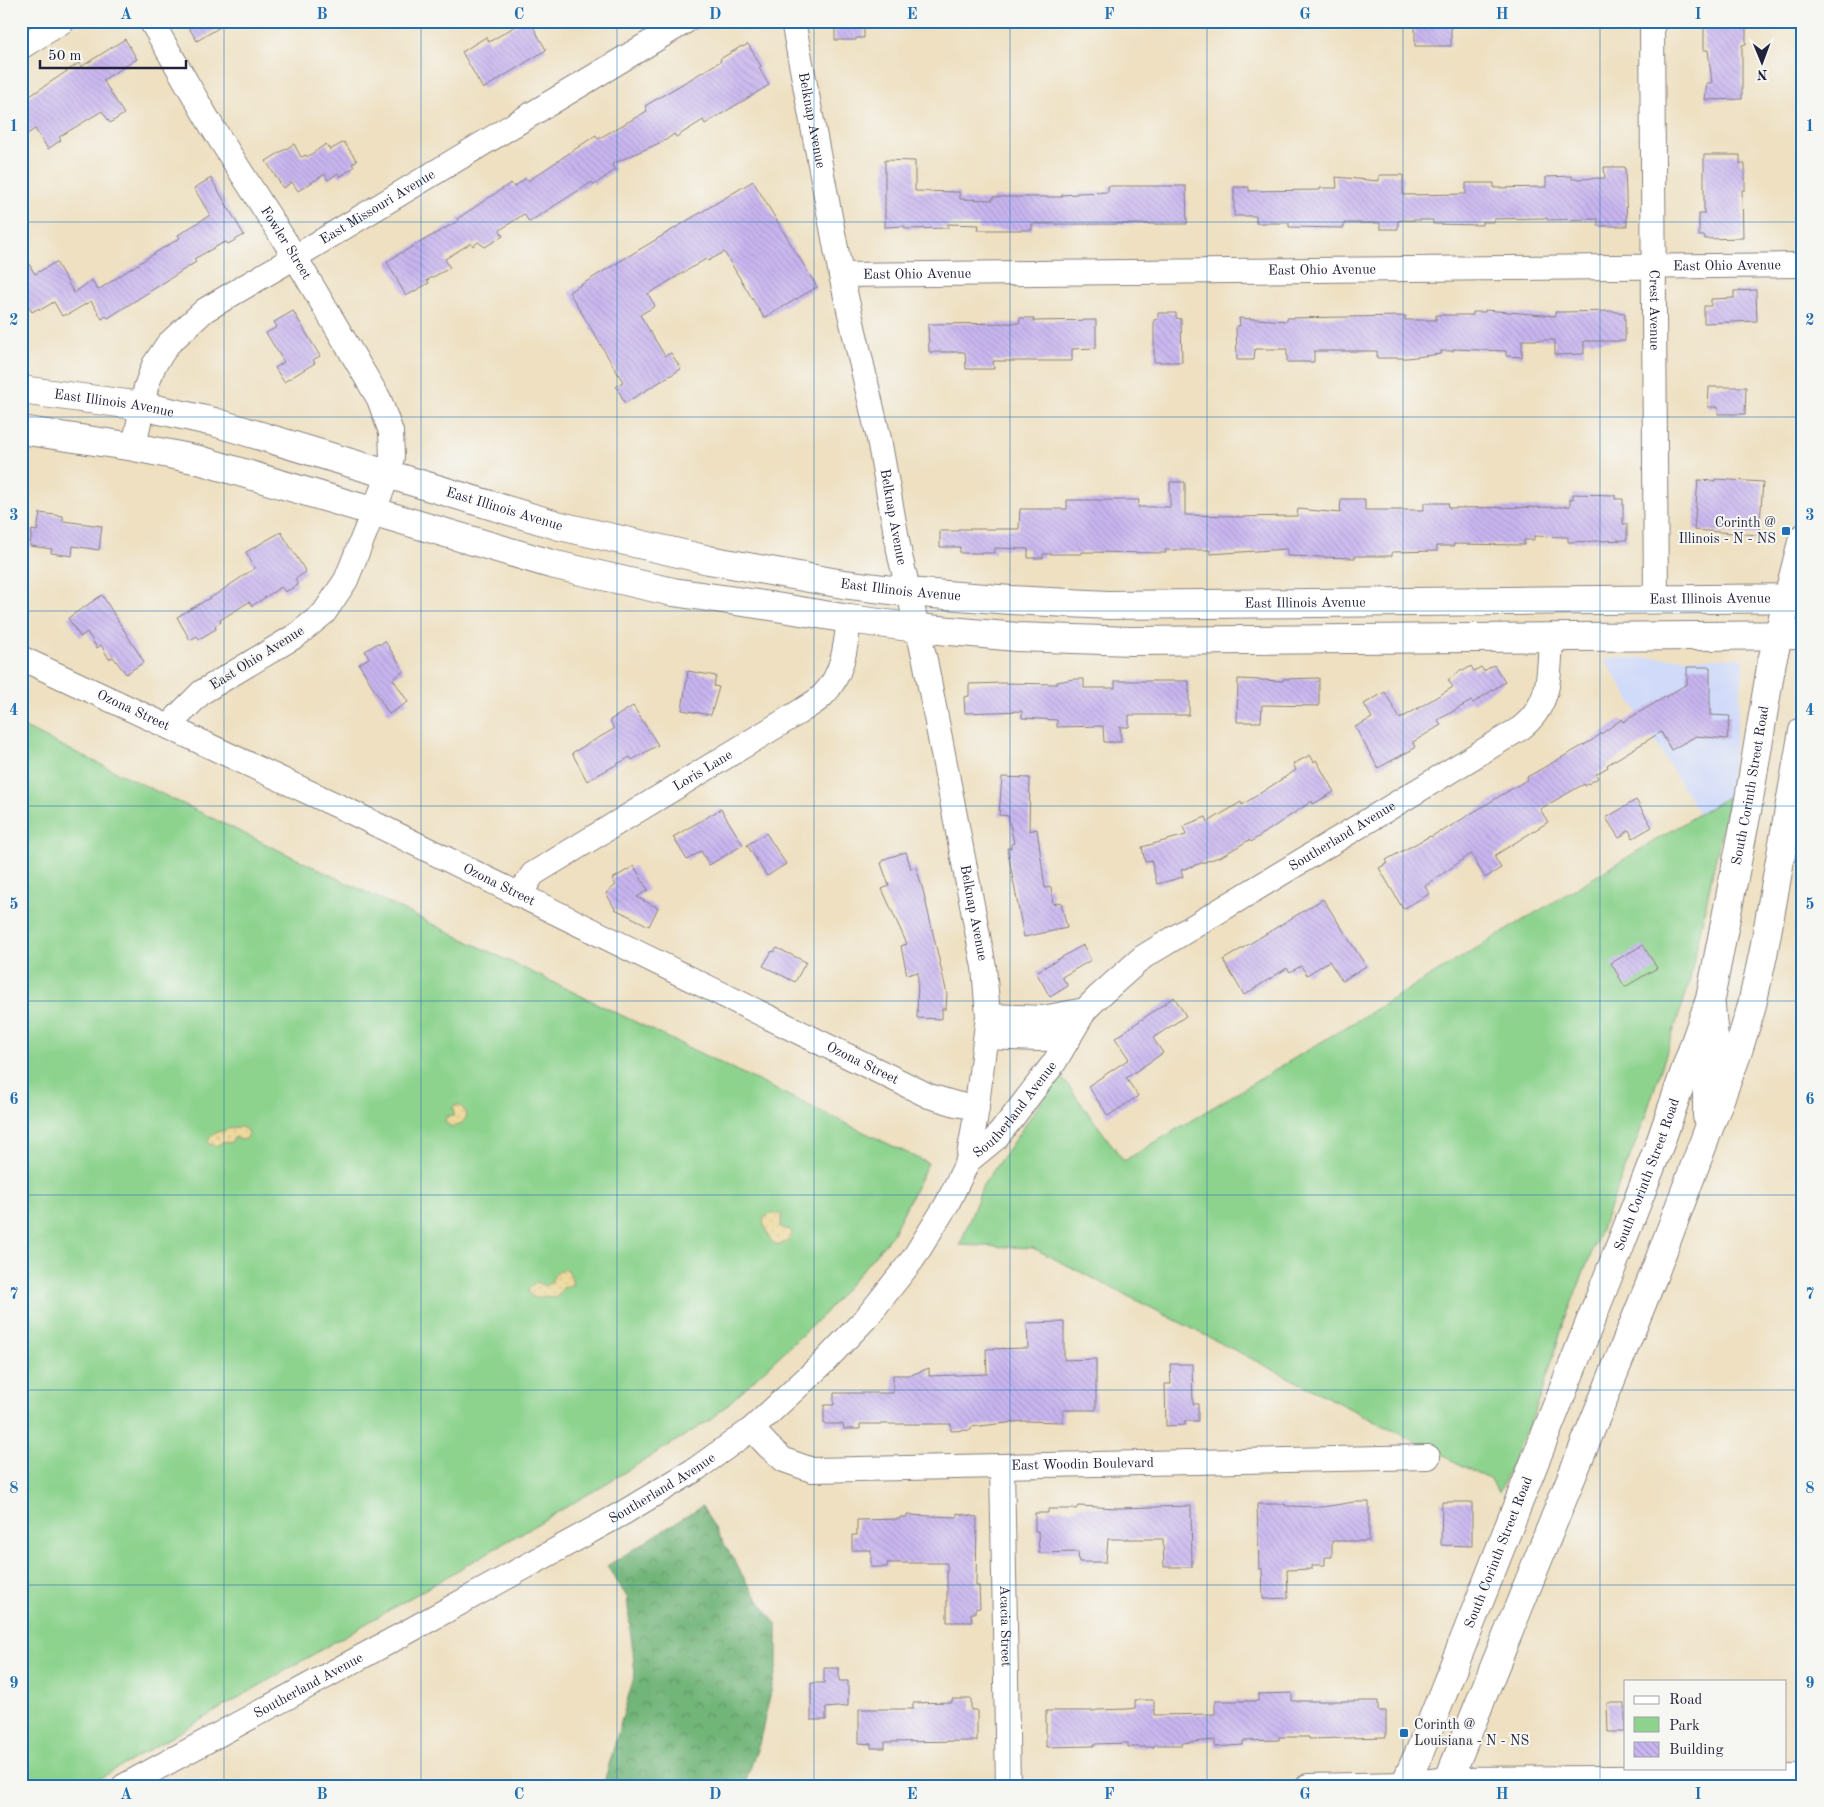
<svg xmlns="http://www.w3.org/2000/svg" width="1824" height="1807" font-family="'Old Standard TT',serif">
	<defs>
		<pattern id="forest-crowns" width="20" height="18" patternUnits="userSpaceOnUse" patternTransform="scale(1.25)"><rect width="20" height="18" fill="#72b579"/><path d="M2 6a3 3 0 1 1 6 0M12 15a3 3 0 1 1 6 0" fill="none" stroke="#5d9364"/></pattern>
		<pattern id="sand-dots" width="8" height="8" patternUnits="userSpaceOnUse" patternTransform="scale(1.25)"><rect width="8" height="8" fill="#eeda9e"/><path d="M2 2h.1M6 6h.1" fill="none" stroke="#ccbb89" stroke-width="1.8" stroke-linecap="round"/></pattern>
		<pattern id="building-back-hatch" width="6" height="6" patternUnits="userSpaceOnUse" patternTransform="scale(1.25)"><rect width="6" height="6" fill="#c8b5ef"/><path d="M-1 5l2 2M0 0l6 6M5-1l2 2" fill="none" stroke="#ac9bce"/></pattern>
	</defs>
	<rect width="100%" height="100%" fill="#f6f6f2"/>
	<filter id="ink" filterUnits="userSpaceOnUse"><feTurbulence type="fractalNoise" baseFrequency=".02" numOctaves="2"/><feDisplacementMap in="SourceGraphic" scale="10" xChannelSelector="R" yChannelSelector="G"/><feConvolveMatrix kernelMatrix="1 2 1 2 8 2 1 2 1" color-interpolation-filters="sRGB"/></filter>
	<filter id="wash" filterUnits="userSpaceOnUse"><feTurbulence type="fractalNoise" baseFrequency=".0096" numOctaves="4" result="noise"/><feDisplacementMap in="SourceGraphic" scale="20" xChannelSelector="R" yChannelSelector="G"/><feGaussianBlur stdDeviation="1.12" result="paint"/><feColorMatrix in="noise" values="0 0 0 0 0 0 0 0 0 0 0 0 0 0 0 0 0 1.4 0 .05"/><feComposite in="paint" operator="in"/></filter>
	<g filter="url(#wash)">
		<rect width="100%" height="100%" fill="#eee0c1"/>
		<path fill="#d0daf9" d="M1604,658H1740L1744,662L1729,796L1699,814Z"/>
		<path fill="#8dd38e" stroke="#587a64" d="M21,726L928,1163L892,1235L823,1315L712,1419L592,1492L87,1786H21Z
			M1729,796L1688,988L1641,1129L1564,1322L1540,1399L1499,1492L1489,1479L1033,1248L960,1245L983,1185L1060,1075L1124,1161Z"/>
		<path fill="url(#forest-crowns)" stroke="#4a6c5a" d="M702,1506L747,1583L777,1626V1665L759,1744L744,1786H603L635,1673L627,1597L607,1566Z"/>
		<path fill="url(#sand-dots)" stroke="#887e6c" d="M458,1105C473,1113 465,1125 452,1127L446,1123L445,1119L447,1116H454L453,1107Z
			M235,1127H241L247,1130L248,1137L246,1139L241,1140L235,1137L230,1143L223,1142L216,1146L209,1144L208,1141C213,1130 225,1131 235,1127Z
			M780,1214L782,1217L780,1227L783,1229H788L792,1232C792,1239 786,1243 780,1245C771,1244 770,1238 767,1232C759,1218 765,1213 780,1214Z
			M565,1269L569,1271L573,1284L563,1288L557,1297L553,1298L547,1296C538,1297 531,1301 528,1290L536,1282L544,1286C552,1284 552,1279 556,1273Z"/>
		<g id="blocks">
			<path fill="url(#building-back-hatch)" d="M185,21H230L197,41Z
				M524,21H530L546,50L483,89L462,52L486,37L489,42Z
				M835,21H864V38H856V40H835Z
				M1415,21H1451V46H1415Z
				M1706,21H1746V44L1742,45V99L1705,100L1707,83H1712L1708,50H1704V26H1706Z
				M125,39L137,59L103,80L124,114L110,123L102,111L59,137L61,140L48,149L35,129L21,138V102L79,63L81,67Z
				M748,44L761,66L759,68L769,85L705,124L703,120L676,137L674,134L666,140L612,164L615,170L594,185L592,182L529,222L524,214L500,230L503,236L485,247L478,242L473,246L471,243L445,259L450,268L427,280L429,283L406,296L387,262L394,257L458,221L457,219L511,183L514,187L526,178L528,181L596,135L598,139L647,111L645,106L721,61L720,59L742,46L743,47Z
				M344,142L357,161L352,164L354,167L340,177L338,173L328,180L325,174L298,191L292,182L283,188L266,161L294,144L301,157L306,155L307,157L326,144L330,150Z
				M1704,155H1740V164H1745V190H1742L1743,238L1705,239V236H1699V214H1704Z
				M885,160L915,161V191L959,192L960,199L993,200V197H1062V195L1077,194V193L1108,192V186H1186L1187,224H1032V230H978L979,225L948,224V228L905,229V226L885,227Z
				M1604,167H1625L1627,226H1598V219L1547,220V218L1494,219V222H1482V225L1433,224V220H1403L1398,221V229H1380V223H1344V228L1289,227V223H1256V216H1234V187H1249V191L1320,190V188H1337L1336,177L1379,181V175H1403V195L1466,194V183H1494V188L1546,187V177L1572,176V179L1605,178Z
				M211,178L244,235L228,244L226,242L221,244L194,259L196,262L108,318L106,316L102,319L91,301L67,315L66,314L62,316L54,302L40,310L39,308L32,312L21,295V251L35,274L56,262L74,293L92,280L98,290L155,253L180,238L178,235L210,215L194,188Z
				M753,181L817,287L764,318L724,252L708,261L706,259L648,294L655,306L640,315L665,356L671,353L681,369L625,403L616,386L623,382L569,292Z
				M1756,290L1757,321L1704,323V306H1711V299L1734,298V291Z
				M1485,310L1555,316V312H1563L1615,311V312L1625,313V341H1584V354L1555,355V340H1522V357L1506,356V351L1453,349V351H1441V354L1407,358H1377V351H1314V362H1287V349H1255L1254,360H1237L1236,326H1240L1239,318L1287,321V318L1405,316V320H1436V315H1473V312H1485Z
				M293,311L320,356L313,360L315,363L284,382L275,368L284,362L266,333L277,327L274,322Z
				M1158,313H1176V318L1181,319L1182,362H1154V320L1158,319Z
				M1020,318H1033L1034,321L1096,320V348L1072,349V361H993L994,369H966L965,352H929L928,324L1019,323Z
				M1709,387H1746L1745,414H1718V407H1708Z
				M1715,479L1763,482L1759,535L1694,530L1698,480L1715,481Z
				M1170,482H1185V515L1232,516V517L1297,516L1298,509L1340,513L1341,499H1365V510H1424V503H1448L1449,508L1561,507L1570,506V499H1573V494L1615,495V499H1623V524H1627V540L1568,542V537L1534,536V540H1524V545L1454,544V546H1437V551L1392,552V556H1355V558L1287,556V549L1210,554V550H1165L1166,553L1082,552V554H1043V558H1028V549L995,548V553H960V547H940V531H958V529H1019L1020,509H1067V500H1139L1138,507H1170Z
				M40,513L63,516V521L102,526L99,550L73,546L72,556L51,553L52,549L30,546L32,530L37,531Z
				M281,532L306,572L295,579L298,585L285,592L281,587L252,606L249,602L220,620L221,622L215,626L216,629L199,639L197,636L190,640L177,617L215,595L255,568L246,552Z
				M102,595L144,662L126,674L113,657L109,659L101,645L97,648L87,632L80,637L68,618Z
				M385,641L404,671L393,679L408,702L389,714L359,664L369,658L365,651L378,643L379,645Z
				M1494,665L1505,682L1473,703L1471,701L1438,720L1441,725L1413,742L1415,748L1378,768L1355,727L1372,718L1364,704L1385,692L1400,719L1453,687L1448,680L1462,669L1463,671L1471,666L1474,671L1481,667L1484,671Z
				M1687,667H1710V715L1730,716L1727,739L1696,736L1671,750L1661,732L1607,765L1608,767L1596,774L1598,778L1585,786L1584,784L1540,809L1548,822L1494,856L1501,868L1485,878L1471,854L1425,886L1429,894L1403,909L1379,868L1388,863L1386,860L1430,836L1431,837L1440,831L1441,832L1528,779L1527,777L1591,741L1622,719L1623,722L1687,684Z
				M688,671L716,676L714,686L719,687L711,715L682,710Z
				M1319,678V706L1262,705L1261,722H1237L1238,679L1283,681V679Z
				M1074,679H1084V688H1115V681H1189V715H1129V727H1120L1121,742H1104L1103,726L1057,727V720L1022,718V711L965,713L964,697L969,696V684L1004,683L1057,684V682Z
				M633,706L658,745L632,760L630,757L587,781L572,753L614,729L610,720Z
				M1310,755L1314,762L1316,760L1334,792L1313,804L1312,801L1251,842L1249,840L1222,856L1181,870L1183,877L1157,884L1151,860L1145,862L1142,847L1186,835L1183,826L1206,817L1208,822L1241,802L1242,805L1296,770L1293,764Z
				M1002,777L1030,778L1029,831L1037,829L1045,888L1051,887L1053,904L1061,902L1067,928L1024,937L1007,848H1011V844L1014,843L1008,816L999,815Z
				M1636,800L1652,827L1633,838L1629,830L1619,838L1606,818Z
				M721,809L743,845L709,865L701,851L687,860L673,837Z
				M766,833L786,864L767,876L747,845Z
				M906,852L911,869L916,867L923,890L947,994L946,1009H942V1019L917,1018L918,972L907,975L901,946L907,944L882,889L889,886L881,863L884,861V859Z
				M634,866L648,890L637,897L658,908L649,926L615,909L606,893L616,885L612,879Z
				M1323,899L1366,966L1342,981L1329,961L1307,975L1301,966L1290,972L1287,968L1244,995L1223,960Z
				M1083,945L1091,960L1062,977L1068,986L1050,997L1036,972Z
				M1643,945L1657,968L1625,987L1611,963Z
				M777,948L806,962L795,982L763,966L772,951L774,952Z
				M1174,997L1186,1016L1153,1038L1163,1053L1126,1078L1138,1096L1108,1116L1088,1086L1129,1059L1115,1038Z
				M1064,1322V1360L1096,1359V1410H1063V1422L1024,1421L971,1427V1430L951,1431V1424H860V1429H844L843,1424H824V1405H834V1393H893V1375H911L929,1368V1376L987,1374L986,1349L1028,1348L1027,1323Z
				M1170,1364H1192L1193,1404H1198V1421H1185V1425L1166,1426L1165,1384H1171Z
				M1354,1502H1369V1541H1332V1557H1325V1565H1312V1569L1287,1570L1288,1598L1263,1599L1262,1568L1259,1569L1257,1504H1285V1506L1323,1507Z
				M1442,1502H1472V1546L1441,1545Z
				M1078,1506L1118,1508L1191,1506L1192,1567H1164L1163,1539H1108L1106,1562H1079L1078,1552L1039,1553L1038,1531H1035V1513H1048V1509H1076Z
				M957,1513L977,1517L976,1586H979L980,1608L975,1609V1613H971L972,1622H947V1563H887V1567H871V1550H852V1535H857V1520L900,1519V1517H907V1515L957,1517Z
				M824,1668H839V1681H848V1706L826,1708V1720H811V1683H824Z
				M1292,1693V1701H1378V1711H1386V1737L1309,1739V1737H1279V1740L1243,1741V1745L1215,1747V1740L1182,1743V1745H1154V1747H1128V1743L1094,1744V1746L1046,1747V1711H1095L1096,1710L1128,1709L1135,1708V1700H1154V1715L1215,1714V1701H1258V1694Z
				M952,1699H971V1710H977V1741L885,1742V1748H871V1744L859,1743V1709H913V1703L952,1702Z
				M1607,1703H1625V1732H1608Z"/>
		</g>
	</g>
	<g filter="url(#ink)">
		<use href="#blocks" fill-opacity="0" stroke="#88817e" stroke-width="1"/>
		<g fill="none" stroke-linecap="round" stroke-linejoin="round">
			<g stroke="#88817e" stroke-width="26">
				<g id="minor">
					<path id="s1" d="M151,21L211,125L295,257L379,399L391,432L392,457L388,475L346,580L324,613L297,635L202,692L178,716L171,728"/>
					<path id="s2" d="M793,21L841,275L879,439L900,556L925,660L984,967L988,1016L975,1121L968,1161"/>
					<path id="s3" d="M1652,21L1656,599"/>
					<path d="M21,47L63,21"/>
					<path id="s4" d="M841,275L1803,265"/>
					<path id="s5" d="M134,447L146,387L154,365L168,344L205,310L295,257L686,21"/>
					<path id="s6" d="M21,658L351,812L929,1096L956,1104L977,1108"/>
					<path id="s7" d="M519,895L533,874L801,711C808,706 817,702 823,695C843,676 846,645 849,619"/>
					<path d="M988,1016L1043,1018L1085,1010"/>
					<path d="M986,1037L1040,1039L1069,1038"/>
					<path id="s8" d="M752,1429L769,1447L784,1460L812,1470L1428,1457"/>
					<path id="s9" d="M1002,1466L1008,1786"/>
					<path id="s10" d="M124,1786L409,1631L623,1513L696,1469L752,1429L822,1364L867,1317L913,1259L947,1204L968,1161L995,1139L1012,1118L1054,1063L1085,1010L1098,997L1143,957L1521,728C1552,704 1549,672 1551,636"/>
					<path d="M1308,1786L1405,1784L1449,1779L1803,1777"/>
				</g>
			</g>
			<g stroke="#88817e" stroke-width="30">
				<g id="major">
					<path id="s11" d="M21,390L142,406L214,422L560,526L709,560L843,584L907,592L1011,600L1108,605L1803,598"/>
					<path d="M21,430L134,447L199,460L551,564L673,592L770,606L849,619L917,628L1017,637L1131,641L1803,635"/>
					<path d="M1707,1116V1074L1715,1049L1711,1006"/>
					<path id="s12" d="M1404,1786L1420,1751L1615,1259L1659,1146L1710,999L1747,811L1772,661L1803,538"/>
					<path d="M1446,1786L1654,1274L1737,1054L1751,1009L1763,955L1803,731"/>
				</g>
			</g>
			<use href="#minor" stroke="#fff" stroke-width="24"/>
			<use href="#major" stroke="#fff" stroke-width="28"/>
		</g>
	</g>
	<path fill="none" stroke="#1f6fb2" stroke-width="1" stroke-opacity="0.55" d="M224,21V1786M421,21V1786M617,21V1786M814,21V1786M1010,21V1786M1207,21V1786M1403,21V1786M1600,21V1786M21,222H1803M21,417H1803M21,611H1803M21,806H1803M21,1001H1803M21,1195H1803M21,1390H1803M21,1585H1803"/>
	<g fill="#1f6fb2" stroke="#f6f6f2" stroke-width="2">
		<rect x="1781" y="526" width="10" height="10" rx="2.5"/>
		<rect x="1399" y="1728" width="10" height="10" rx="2.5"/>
	</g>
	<g text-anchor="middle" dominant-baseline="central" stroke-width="4" stroke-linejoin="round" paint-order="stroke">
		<g font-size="14" fill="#22223b" stroke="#f6f6f2">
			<text stroke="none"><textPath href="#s2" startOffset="101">Belknap Avenue</textPath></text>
			<text stroke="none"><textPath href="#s5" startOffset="361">East Missouri Avenue</textPath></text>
			<text stroke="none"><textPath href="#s1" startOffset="260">Fowler Street</textPath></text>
			<text stroke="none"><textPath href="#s4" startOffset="886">East Ohio Avenue</textPath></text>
			<text stroke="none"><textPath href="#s4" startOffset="481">East Ohio Avenue</textPath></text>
			<text stroke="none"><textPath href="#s4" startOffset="76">East Ohio Avenue</textPath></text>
			<text stroke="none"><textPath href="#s3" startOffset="289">Crest Avenue</textPath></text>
			<text stroke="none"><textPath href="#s11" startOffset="94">East Illinois Avenue</textPath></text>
			<text stroke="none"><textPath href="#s11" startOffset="499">East Illinois Avenue</textPath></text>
			<text stroke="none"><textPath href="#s2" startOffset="506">Belknap Avenue</textPath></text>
			<text stroke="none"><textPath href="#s11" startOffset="904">East Illinois Avenue</textPath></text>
			<text stroke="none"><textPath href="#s11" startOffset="1714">East Illinois Avenue</textPath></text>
			<text stroke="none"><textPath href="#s11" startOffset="1309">East Illinois Avenue</textPath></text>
			<text transform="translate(257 658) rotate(-32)">East Ohio Avenue</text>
			<text stroke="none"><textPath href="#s6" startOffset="124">Ozona Street</textPath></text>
			<text stroke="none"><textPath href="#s7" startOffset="224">Loris Lane</textPath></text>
			<text stroke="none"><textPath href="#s12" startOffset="1062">South Corinth Street Road</textPath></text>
			<text stroke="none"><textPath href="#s10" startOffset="1574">Southerland Avenue</textPath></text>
			<text stroke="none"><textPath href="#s6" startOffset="529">Ozona Street</textPath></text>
			<text stroke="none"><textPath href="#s2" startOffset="910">Belknap Avenue</textPath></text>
			<text stroke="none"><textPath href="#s6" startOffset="934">Ozona Street</textPath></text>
			<text stroke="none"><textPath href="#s10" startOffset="1140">Southerland Avenue</textPath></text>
			<text stroke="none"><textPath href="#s12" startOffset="658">South Corinth Street Road</textPath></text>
			<text stroke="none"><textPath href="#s8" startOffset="345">East Woodin Boulevard</textPath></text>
			<text stroke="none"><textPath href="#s10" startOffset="615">Southerland Avenue</textPath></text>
			<text stroke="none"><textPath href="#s12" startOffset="252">South Corinth Street Road</textPath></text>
			<text stroke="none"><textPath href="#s9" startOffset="160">Acacia Street</textPath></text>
			<text stroke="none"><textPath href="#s10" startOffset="210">Southerland Avenue</textPath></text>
		</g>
		<g font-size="14" fill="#22223b" stroke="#f6f6f2" text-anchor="end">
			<text x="1776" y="523">Corinth @<tspan x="1776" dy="16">Illinois - N - NS</tspan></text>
			<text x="1414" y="1725" text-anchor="start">Corinth @<tspan x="1414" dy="16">Louisiana - N - NS</tspan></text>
		</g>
	</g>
	<rect width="1824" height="1807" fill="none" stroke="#f6f6f2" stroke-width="55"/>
	<rect x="1624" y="1680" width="162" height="90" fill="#f6f6f2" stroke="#a1a1a9"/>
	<rect x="1634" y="1696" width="25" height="8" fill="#ffffff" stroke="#a1a1a9"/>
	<text x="1669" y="1704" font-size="15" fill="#22223b">Road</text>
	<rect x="1634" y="1717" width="25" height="15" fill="#8dd38e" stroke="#a1a1a9"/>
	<text x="1669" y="1730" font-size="15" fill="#22223b">Park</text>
	<rect x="1634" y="1742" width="25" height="15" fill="url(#building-back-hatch)" stroke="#a1a1a9"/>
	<text x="1669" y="1754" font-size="15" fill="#22223b">Building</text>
	<g transform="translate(1762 62) rotate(179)" stroke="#f6f6f2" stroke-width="4" paint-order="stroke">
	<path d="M0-4L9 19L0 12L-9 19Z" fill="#22223b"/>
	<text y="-8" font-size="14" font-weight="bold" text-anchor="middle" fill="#22223b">N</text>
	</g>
	<path d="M40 60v8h146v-8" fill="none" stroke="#22223b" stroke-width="2.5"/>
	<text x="48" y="60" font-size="15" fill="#22223b" stroke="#f6f6f2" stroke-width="4" paint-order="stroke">50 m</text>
	<rect x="28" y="28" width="1768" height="1752" fill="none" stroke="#1f6fb2" stroke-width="2"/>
	<g font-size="16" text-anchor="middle" font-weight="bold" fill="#1f6fb2">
		<text x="126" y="19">A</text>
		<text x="322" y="19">B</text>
		<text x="519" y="19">C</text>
		<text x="715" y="19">D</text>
		<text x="912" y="19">E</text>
		<text x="1109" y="19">F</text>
		<text x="1305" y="19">G</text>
		<text x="1502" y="19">H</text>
		<text x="1698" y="19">I</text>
		<text x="14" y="131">1</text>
		<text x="1810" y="131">1</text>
		<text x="14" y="325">2</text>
		<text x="1810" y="325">2</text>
		<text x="14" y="520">3</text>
		<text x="1810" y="520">3</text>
		<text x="14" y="715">4</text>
		<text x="1810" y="715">4</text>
		<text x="14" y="909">5</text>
		<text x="1810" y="909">5</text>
		<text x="14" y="1104">6</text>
		<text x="1810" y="1104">6</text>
		<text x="14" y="1299">7</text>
		<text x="1810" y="1299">7</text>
		<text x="14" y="1493">8</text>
		<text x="1810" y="1493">8</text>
		<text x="14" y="1688">9</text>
		<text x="1810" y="1688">9</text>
		<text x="126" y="1799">A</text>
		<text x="322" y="1799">B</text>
		<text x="519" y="1799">C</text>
		<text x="715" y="1799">D</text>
		<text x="912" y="1799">E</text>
		<text x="1109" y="1799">F</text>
		<text x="1305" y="1799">G</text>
		<text x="1502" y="1799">H</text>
		<text x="1698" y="1799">I</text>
	</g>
</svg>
